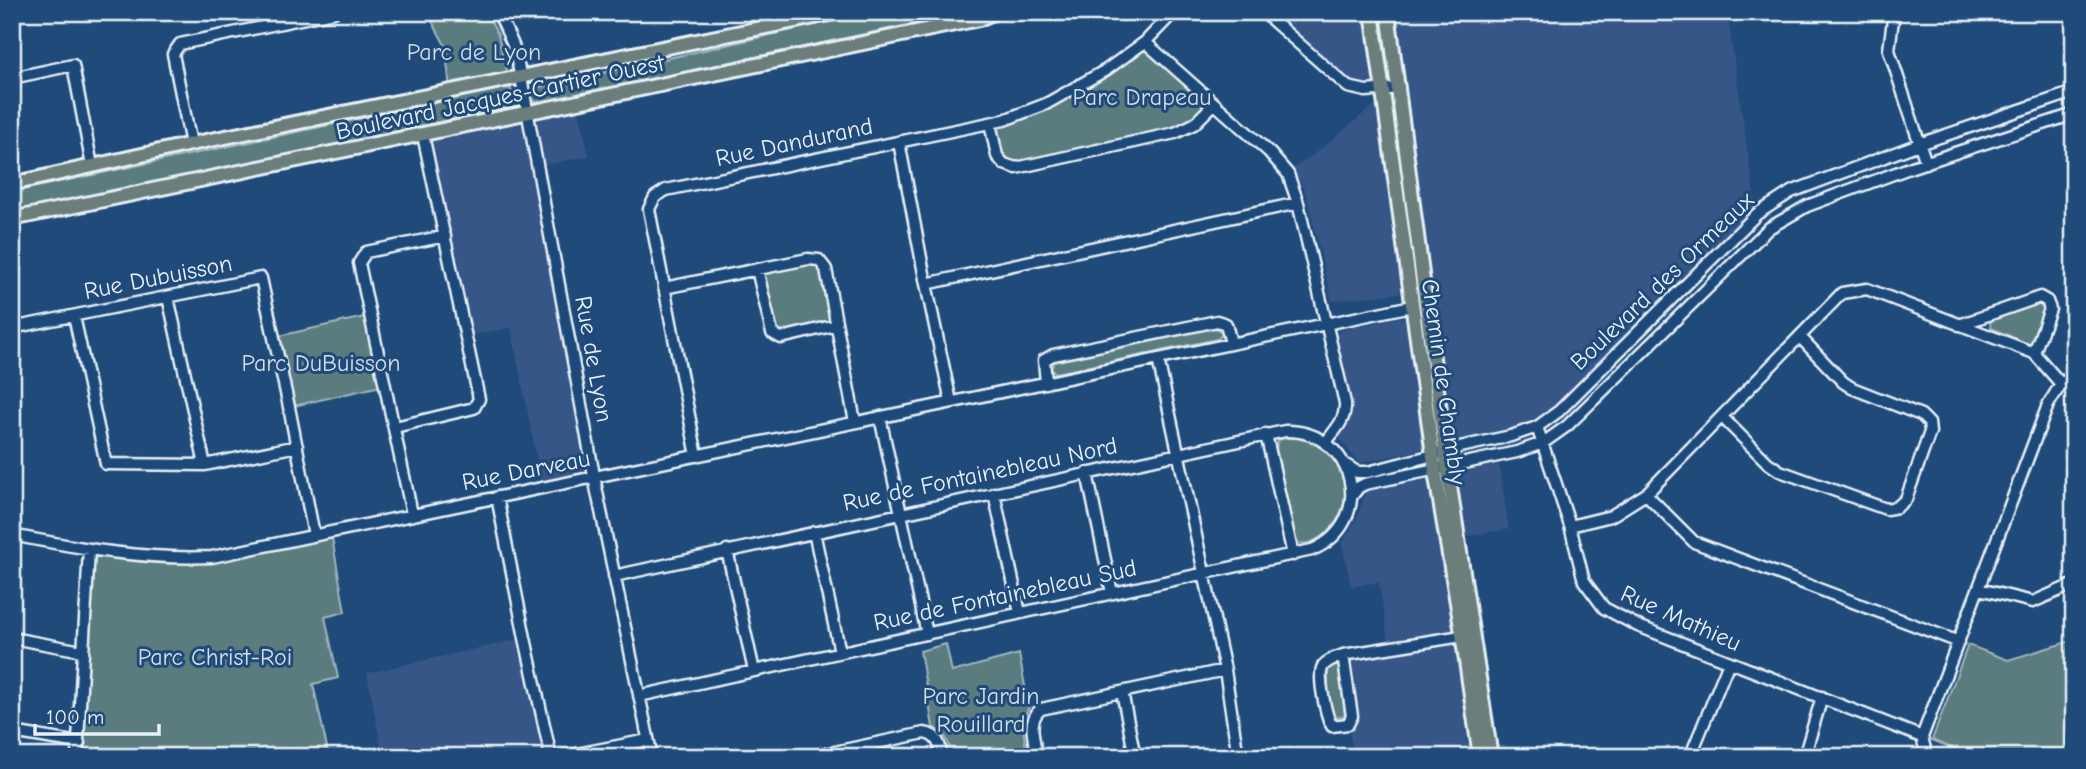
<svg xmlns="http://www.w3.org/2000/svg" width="2086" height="769" font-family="'Comic Neue',sans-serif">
	<rect width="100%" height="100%" fill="#1f4a7a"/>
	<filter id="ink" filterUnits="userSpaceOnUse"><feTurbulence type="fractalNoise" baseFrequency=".0143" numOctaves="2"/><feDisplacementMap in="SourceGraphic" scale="14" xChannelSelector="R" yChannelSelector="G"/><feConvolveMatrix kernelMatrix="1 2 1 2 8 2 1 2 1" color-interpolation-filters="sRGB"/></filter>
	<g filter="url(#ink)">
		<path fill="#345787" d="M1263,12H1372L1383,84L1358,90Z
			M1388,12H1727L1757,214L1537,427L1445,452Z
			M1374,105H1390L1400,293L1332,301L1306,193L1293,169L1327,144Z
			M531,107L598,471L541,481L511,328L471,335L427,128Z
			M579,110L589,156L544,165L534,119Z
			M1402,317L1407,318V321L1424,446L1421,450L1359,463L1339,438L1349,423L1353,407L1337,334L1340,330Z
			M1499,464L1509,529L1466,536L1458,470Z
			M1434,473L1470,757H1355L1345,716L1339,664L1390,652L1379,582L1351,587L1342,544L1357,518L1367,487Z
			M525,638L551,757H383L367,673Z"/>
		<path fill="#5a7b7f" stroke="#a1b6bc" stroke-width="2" d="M427,12H486L498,35L508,76L450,88L445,45Z
			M872,12H969L538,103L533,101L531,93L533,89L536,88Z
			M1145,42L1214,104L1194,124L1016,168L1004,164L990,123L1046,104Z
			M506,88L511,89L514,102L510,106L183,178L12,212V192Z
			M819,260L836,325L781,338L772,333L757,269Z
			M2035,304L2042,306L2046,314L2030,345L1991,328L1990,323L1994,318Z
			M369,316L385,385L289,407L274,337Z
			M1215,328L1222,332L1220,337L1217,339L1057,373L1053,371L1051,368L1054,362Z
			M1291,437C1298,438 1306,438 1312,441C1354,458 1356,516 1319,538C1312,542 1306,545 1298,543L1295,538L1276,448L1278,440Z
			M331,532L345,612L325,617L338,678L313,684L329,757H77L89,550L177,558Z
			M2074,640V757H1974L1932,740L1968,645L2008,660Z
			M946,644L952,672L1019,654L1029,707L1024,718L1023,727L1027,757H952C949,743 946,733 933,727L920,651Z
			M1328,664H1339L1345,716L1335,717L1331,714L1323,670Z"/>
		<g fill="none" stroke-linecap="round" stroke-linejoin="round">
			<g stroke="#e8f1f8" stroke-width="15">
				<path id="minor" d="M498,12L513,45L521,77L597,492L652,757
					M1263,12L1348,87L1366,91L1399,88
					M1894,12L1889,50L1926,163
					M1145,42L1269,152L1288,174L1298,203L1345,403C1346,420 1336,429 1326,442
					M12,78L73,65L92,166
					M990,123L997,156L1004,164L1016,168L1175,133L1194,124L1214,104
					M899,142L926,284L951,402
					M191,144L173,54L180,44L334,12
					M757,269L772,333L781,338L836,325
					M926,284L1298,203
					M664,288L808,259L819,260L826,269L855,422
					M168,297L205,465
					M74,316L106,464L205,465L297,446
					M1959,325L2040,297L2047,301L2050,309L2034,353
					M12,328L261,278L289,407L314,535
					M1158,359L1225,670L1238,757
					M1046,383L1044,360L1053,355L1217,321L1226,324L1231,343
					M880,417L927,634
					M1722,417L1768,463L1780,471L1886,509L1897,507L1906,499L1930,432L1929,423L1921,415L1852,388L1843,382L1800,337
					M395,427L474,408L479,399L423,135
					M1537,427L1570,526L1584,581L1604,608L1638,626L1922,737
					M1266,434L1293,555
					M697,456L649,209L655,197L666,190L1004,120L1046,104L1106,70L1145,42L1174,12
					M1346,465L1357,472H1368L1445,452L1460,447L1511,436L1537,427L1559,411L1757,214L1791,192L1919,144L2074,92
					M1087,473L1112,593
					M994,493L1020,613
					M1646,494L1694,542L1959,642
					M497,497L525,638L551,757
					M1351,497L1359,487L1365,484L1517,452L1543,443L1567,426L1769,228L1807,206L1912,167L2074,114
					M412,514L359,263L366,252L445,236
					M1570,526L1611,516L1646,494L1842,293L1867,289L2034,353L2061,384
					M814,532L840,652
					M12,535C78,548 144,560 212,557L1412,306
					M727,550L754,671
					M614,576L1285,431C1355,429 1378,522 1312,550L639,696
					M1979,589L2033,602L2074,584
					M12,638L82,651
					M1343,655L1352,716L1348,724L1332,726C1326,717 1317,675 1323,666C1328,660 1335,658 1343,655L1468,635
					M1122,692L1135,757
					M12,732L79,743
					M77,757L89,550
					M561,757L648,740
					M811,757L924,733C938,735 940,745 942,757
					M1037,757C1035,741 1026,721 1041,709L1225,670
					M1690,757L1729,662
					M1804,757L1822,697
					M1927,757L1922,737L2048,405L2061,384L2074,375"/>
			</g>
			<g stroke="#e8f1f8" stroke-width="18">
				<path id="major" d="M1372,12L1436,477L1461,627L1480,757
					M1388,12L1447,466L1491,757
					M12,184L191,144L839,12
					M12,219L979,19L995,12"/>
			</g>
			<use href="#minor" stroke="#1f4a7a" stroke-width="10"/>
			<use href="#major" stroke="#6c7e7c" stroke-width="12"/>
		</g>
	</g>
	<g text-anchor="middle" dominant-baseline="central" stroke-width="6" stroke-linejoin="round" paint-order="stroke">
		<g font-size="24" fill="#d3dfe6" stroke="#1f4a7a">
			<text x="474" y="52">Parc de Lyon</text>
			<text x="1142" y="97">Parc Drapeau</text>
			<text x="321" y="363">Parc DuBuisson</text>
			<text x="215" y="657">Parc Christ-Roi</text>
			<text x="981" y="696">Parc Jardin<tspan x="981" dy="28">Rouillard</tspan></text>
		</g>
		<g font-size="24" fill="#e8f1f8" stroke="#1f4a7a">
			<text transform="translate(500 97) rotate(-12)">Boulevard Jacques-Cartier Ouest</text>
			<text transform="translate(794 142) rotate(-12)">Rue Dandurand</text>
			<text transform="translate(158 277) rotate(-11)">Rue Dubuisson</text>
			<text transform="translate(1662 281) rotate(-44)">Boulevard des Ormeaux</text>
			<text transform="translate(594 359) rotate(80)">Rue de Lyon</text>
			<text transform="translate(1444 382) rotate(82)">Chemin de Chambly</text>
			<text transform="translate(526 470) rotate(-11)">Rue Darveau</text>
			<text transform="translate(980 474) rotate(-12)">Rue de Fontainebleau Nord</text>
			<text transform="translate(1005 595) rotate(-12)">Rue de Fontainebleau Sud</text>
			<text transform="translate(1681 618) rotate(24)">Rue Mathieu</text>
		</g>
	</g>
	<rect width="2086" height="769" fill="none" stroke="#1f4a7a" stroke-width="42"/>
	<rect x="21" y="21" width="2044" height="727" fill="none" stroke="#e8f1f8" stroke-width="2.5" filter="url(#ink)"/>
	<path d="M35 724v10h124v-10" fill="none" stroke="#e8f1f8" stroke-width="3.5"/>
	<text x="46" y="724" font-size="21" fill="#e8f1f8" stroke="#1f4a7a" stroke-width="5" paint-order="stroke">100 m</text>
</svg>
